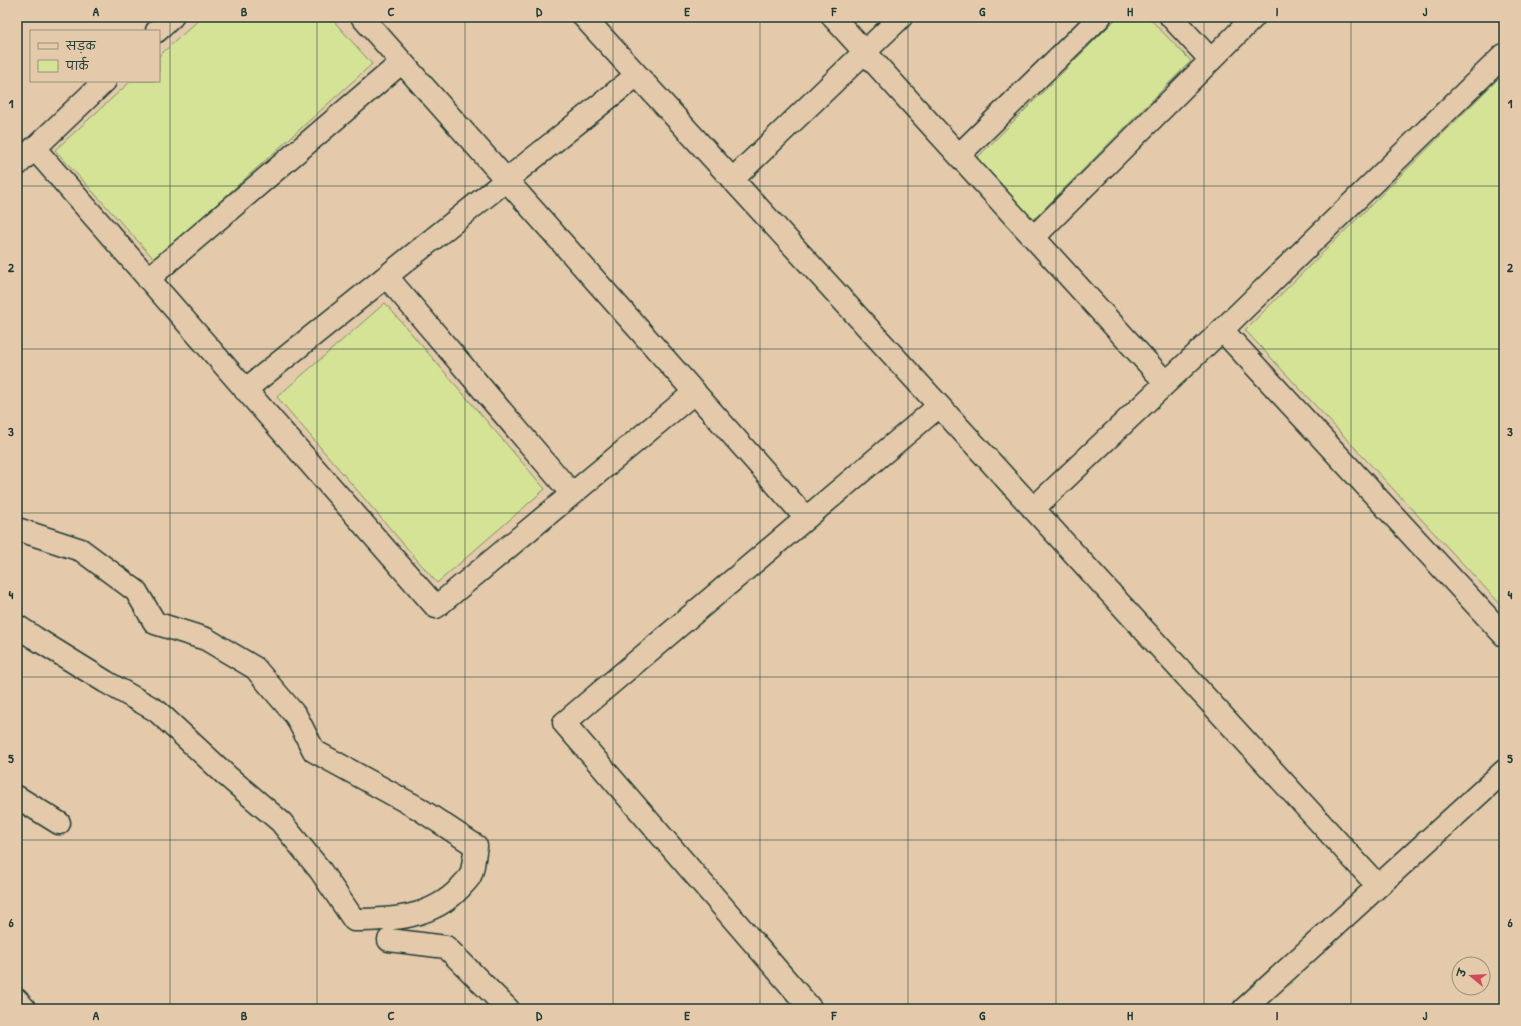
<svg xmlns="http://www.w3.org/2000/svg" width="1521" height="1026" font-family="'Patrick Hand','Playpen Sans Deva',sans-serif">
	<rect width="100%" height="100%" fill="#e4c9ab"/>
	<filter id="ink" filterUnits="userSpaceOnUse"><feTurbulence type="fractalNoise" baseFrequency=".025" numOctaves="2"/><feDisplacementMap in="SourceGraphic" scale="8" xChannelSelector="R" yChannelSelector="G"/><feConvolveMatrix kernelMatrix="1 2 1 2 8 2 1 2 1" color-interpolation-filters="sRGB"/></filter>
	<g filter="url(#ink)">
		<path fill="#d5e396" stroke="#7a9065" d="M202,17H330L372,64L155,260L55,150L131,81H159V56Z
			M1118,17H1148L1191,61L1033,220L974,161Z
			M1504,73V608L1245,330Z
			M385,303L545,489L437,583L277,397Z"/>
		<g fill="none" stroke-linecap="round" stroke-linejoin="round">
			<g stroke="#1f3d34" stroke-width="25">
				<path id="minor" d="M362,17L806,518
					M584,17L1378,886
					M833,17L1166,383
					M1171,17L1211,60
					M157,31L172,17
					M34,148L436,607L695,392
					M959,155L1100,17
					M17,165L105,81
					M732,180L901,17
					M1034,237L1254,17
					M387,277L572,494
					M148,279L402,62
					M1222,330L1504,635
					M245,390L637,75
					M1033,509L1222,330L1504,55
					M17,529L81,550L136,591L155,623L206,639L255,668L296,716L314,751L418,808L476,846C474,854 474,869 470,876C468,880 463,884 460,888C432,918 392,920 354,920L320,870L281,822L227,776L157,711L106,682L35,638L17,626
					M17,797L59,823
					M389,940L446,947L508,1009
					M17,1000L25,1009
					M811,1009L564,723L939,406
					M1244,1009L1504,771"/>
			</g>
			<use href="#minor" stroke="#e4c9ab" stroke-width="22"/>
		</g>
	</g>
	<path fill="none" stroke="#1f3d34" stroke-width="1" stroke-opacity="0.55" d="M170,17V1009M317,17V1009M465,17V1009M613,17V1009M760,17V1009M908,17V1009M1056,17V1009M1204,17V1009M1351,17V1009M17,186H1504M17,349H1504M17,513H1504M17,677H1504M17,840H1504"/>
	<rect width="1521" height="1026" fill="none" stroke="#e4c9ab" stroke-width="44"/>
	<rect x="30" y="30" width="130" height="52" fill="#e4c9ab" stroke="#95917b"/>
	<rect x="38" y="43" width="20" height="6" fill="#e4c9ab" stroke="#95917b"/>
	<text x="66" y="50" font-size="12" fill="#1f3d34">सड़क</text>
	<rect x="38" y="60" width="20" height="12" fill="#d5e396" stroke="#95917b"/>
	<text x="66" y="70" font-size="12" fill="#1f3d34">पार्क</text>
	<g transform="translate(1471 976) rotate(288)"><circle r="19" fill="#e4c9ab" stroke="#95917b"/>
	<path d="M0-3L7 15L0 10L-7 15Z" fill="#d1495b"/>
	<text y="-6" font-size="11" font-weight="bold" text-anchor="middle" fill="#1f3d34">उ</text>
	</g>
	<rect x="22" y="22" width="1477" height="982" fill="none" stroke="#1f3d34" stroke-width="1.5"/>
	<g font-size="13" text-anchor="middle" font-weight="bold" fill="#1f3d34">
		<text x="96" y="16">A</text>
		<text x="244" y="16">B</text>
		<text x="391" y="16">C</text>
		<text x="539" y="16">D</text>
		<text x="687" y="16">E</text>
		<text x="834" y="16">F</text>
		<text x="982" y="16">G</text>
		<text x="1130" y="16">H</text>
		<text x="1277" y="16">I</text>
		<text x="1425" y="16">J</text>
		<text x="11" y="108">1</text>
		<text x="1510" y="108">1</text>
		<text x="11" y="272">2</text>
		<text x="1510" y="272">2</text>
		<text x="11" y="436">3</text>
		<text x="1510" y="436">3</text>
		<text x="11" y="599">4</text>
		<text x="1510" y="599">4</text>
		<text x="11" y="763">5</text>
		<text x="1510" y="763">5</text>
		<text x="11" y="927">6</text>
		<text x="1510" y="927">6</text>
		<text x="96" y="1020">A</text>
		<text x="244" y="1020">B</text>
		<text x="391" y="1020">C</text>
		<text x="539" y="1020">D</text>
		<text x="687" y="1020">E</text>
		<text x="834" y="1020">F</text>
		<text x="982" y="1020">G</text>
		<text x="1130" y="1020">H</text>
		<text x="1277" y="1020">I</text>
		<text x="1425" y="1020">J</text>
	</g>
</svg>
